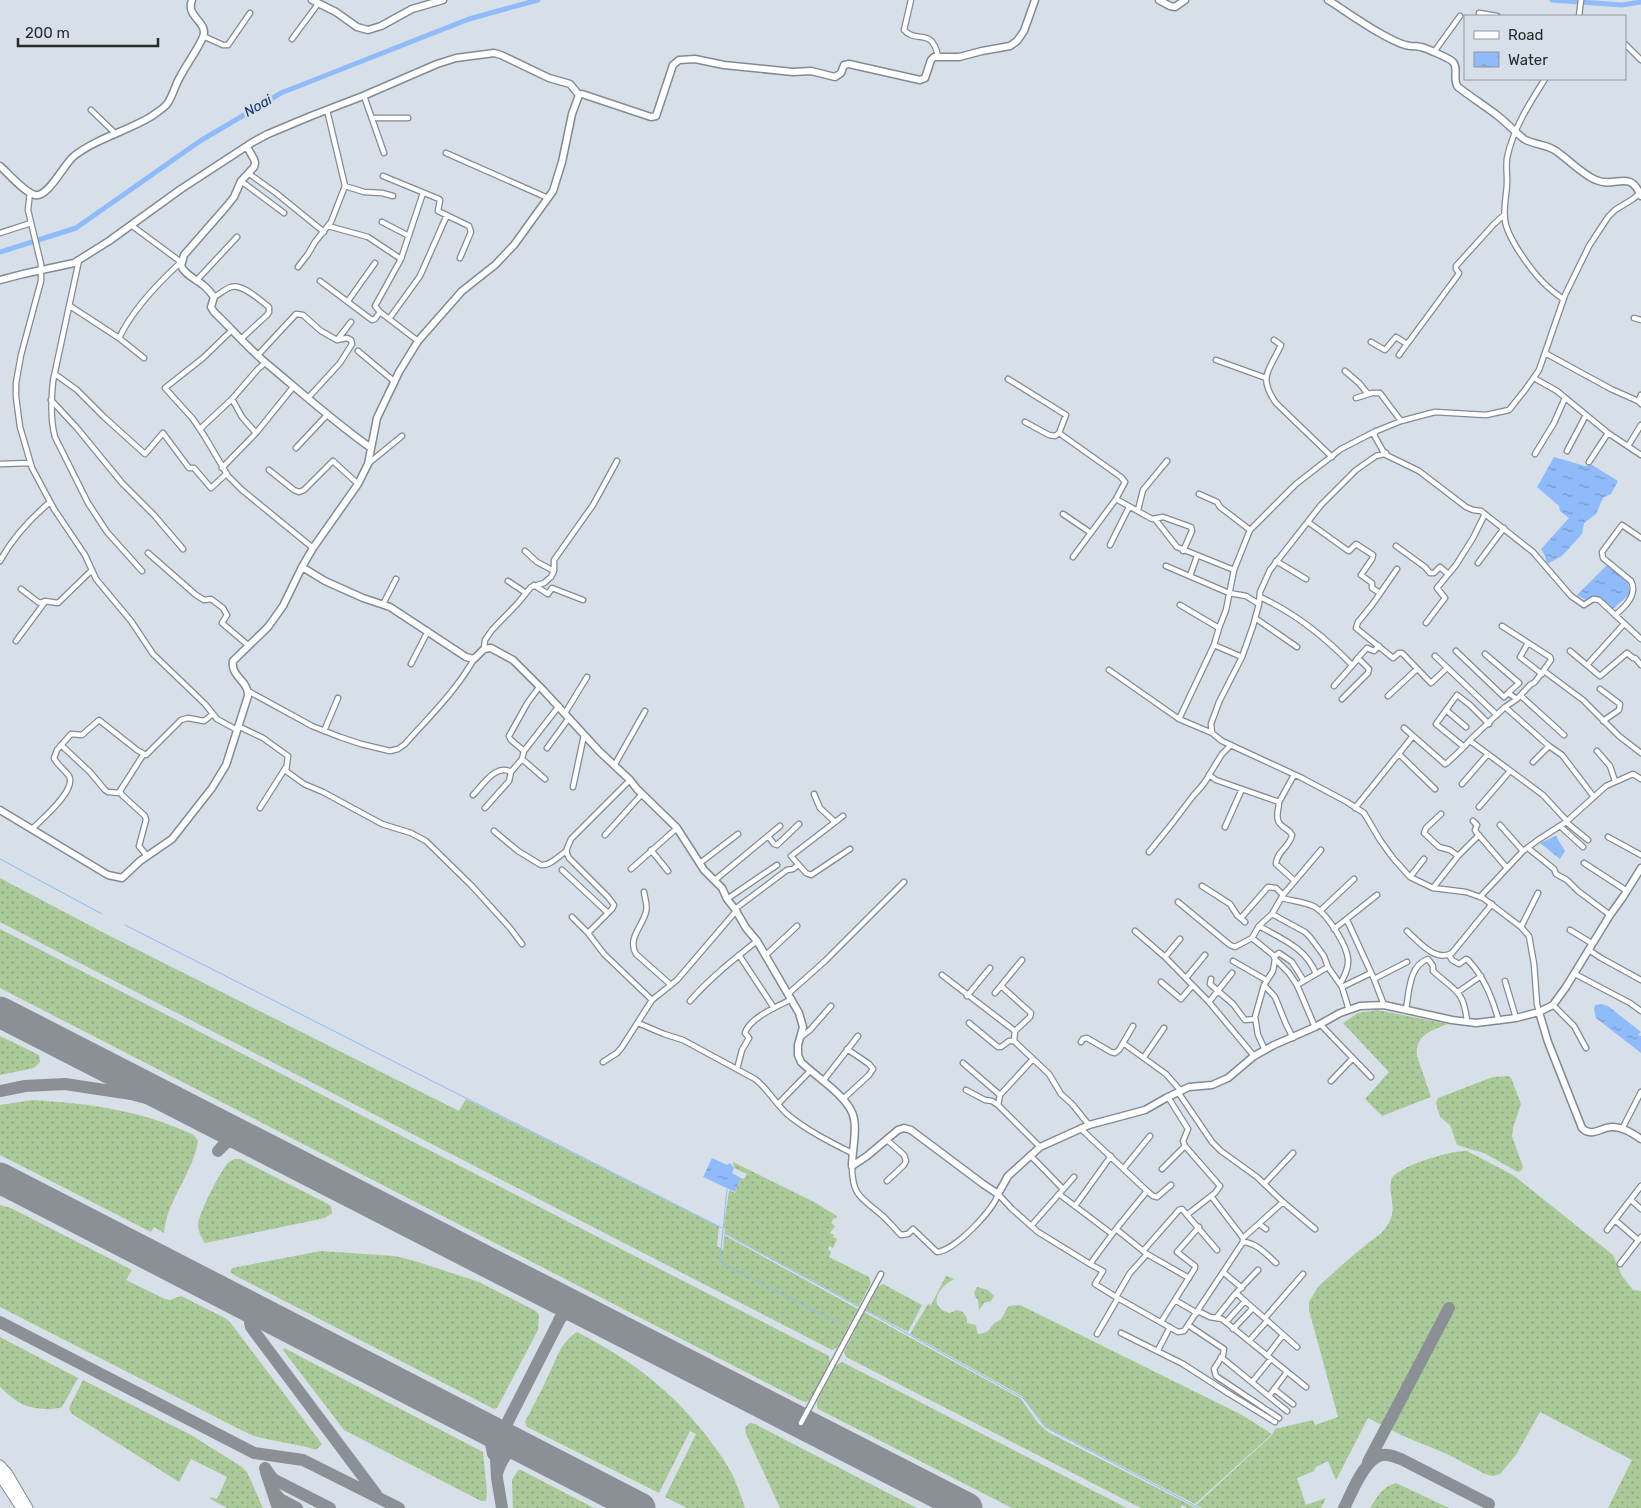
<svg xmlns="http://www.w3.org/2000/svg" width="1641" height="1508" font-family="Rubik,sans-serif">
	<defs>
		<pattern id="grass-dots" width="8" height="8" patternUnits="userSpaceOnUse" patternTransform="scale(1.25)"><rect width="8" height="8" fill="#aaca99"/><path d="M2 2h.1M6 6h.1" fill="none" stroke="#8aa47d" stroke-width="1.8" stroke-linecap="round"/></pattern>
		<pattern id="water-ripples" width="26" height="14" patternUnits="userSpaceOnUse" patternTransform="scale(1.25)"><rect width="26" height="14" fill="#90bbfb"/><path d="M2 4q2-2 4 0t4 0M15 11q2-2 4 0t4 0" fill="none" stroke="#7698cc"/></pattern>
	</defs>
	<rect width="100%" height="100%" fill="#d7dfe8"/>
	<path fill="url(#grass-dots)" d="M0,878L106,934L459,1111L466,1099L719,1227L717,1246L723,1250L724,1235L858,1309L837,1348L832,1350L0,922Z
		M0,929L829,1356L830,1363L810,1400L806,1402L800,1400L0,988Z
		M1377,1010L1448,1024C1432,1030 1415,1035 1417,1056L1431,1097L1382,1116L1365,1099L1389,1072L1343,1023L1358,1013Z
		M0,1036L39,1055L40,1062L34,1068L0,1075Z
		M1509,1076L1511,1078L1521,1104L1513,1128L1512,1136L1523,1167L1522,1170L1518,1172L1484,1153L1457,1145L1450,1125L1440,1117L1436,1103L1438,1098L1493,1077Z
		M33,1100C93,1104 139,1110 194,1135L198,1141C193,1174 167,1199 164,1233L154,1227L151,1232L0,1155V1105Z
		M1467,1151L1513,1175L1613,1255L1622,1276L1633,1290L1641,1291V1508H1608L1632,1460L1540,1412L1516,1455L1500,1474L1493,1476L1485,1474L1447,1454L1401,1435L1368,1418L1336,1480L1328,1461L1316,1467L1314,1471L1297,1478L1306,1505L1326,1498L1321,1508H1202L1196,1505L1272,1435L1275,1429L1313,1420L1315,1425L1338,1417L1309,1310V1302L1318,1287C1332,1274 1346,1261 1361,1249C1369,1241 1381,1236 1387,1226C1399,1207 1388,1198 1391,1181C1394,1166 1453,1150 1467,1151Z
		M234,1159H240L328,1204L331,1206L332,1213L325,1218L205,1243C201,1237 198,1231 198,1224C199,1214 220,1171 228,1163C230,1161 231,1161 234,1159Z
		M733,1162L814,1202L837,1216L836,1219L834,1218L831,1223L835,1226L830,1233L834,1235L833,1237L837,1239L833,1248L829,1246L828,1249L831,1252L829,1257L869,1277L871,1283L859,1306L725,1233L724,1226L729,1190L735,1193L741,1178L744,1179L747,1174L734,1168Z
		M0,1205L11,1208L132,1270L126,1280L165,1299L170,1300L181,1296L225,1318L230,1322L322,1444L316,1450L307,1447L271,1440L254,1436L241,1430L0,1307Z
		M321,1251L395,1256L415,1261L479,1282L536,1311L539,1315L538,1330L497,1408L494,1409L236,1276L230,1272L232,1268Z
		M946,1276L954,1279C939,1287 926,1305 949,1313L957,1310L963,1312L967,1318V1323L976,1325L977,1332L978,1334C991,1333 988,1328 996,1322C997,1321 999,1321 1000,1320C1003,1318 1005,1310 1009,1306L1020,1305L1242,1415L1272,1434L1195,1504L1046,1427L1022,1396L910,1334L928,1304L931,1305Z
		M883,1284L922,1305L908,1332L866,1310L878,1287Z
		M977,1287L988,1290L994,1296L991,1301L984,1303L979,1310L978,1300L976,1298L974,1293Z
		M864,1312L1021,1399L1038,1423L1048,1432L1196,1508H1187L1182,1505L1181,1508H1141L846,1357L844,1352Z
		M577,1332C629,1359 668,1387 705,1434C714,1446 724,1459 731,1472C737,1484 741,1496 745,1508H687L665,1497L696,1434L690,1431L659,1493L527,1427L525,1422C533,1406 542,1390 549,1374C557,1358 561,1342 577,1332Z
		M0,1337L78,1378L62,1407C51,1411 33,1409 22,1404C14,1400 7,1393 0,1387Z
		M284,1348L483,1452L487,1492L486,1501H481L344,1430L283,1350Z
		M842,1362L1127,1508H1012L818,1409L817,1405V1401L836,1365Z
		M83,1380L191,1435L242,1467L247,1472L263,1508H227L210,1499L211,1497L217,1499L227,1477L191,1459L179,1482L72,1414L69,1409L70,1406Z
		M750,1423L755,1424L917,1508H780L746,1434L745,1427Z
		M518,1470H521L594,1508H513L512,1480Z
		M1396,1483L1449,1508H1370C1377,1497 1383,1486 1396,1483Z"/>
	<path fill="url(#water-ripples)" d="M1554,457L1585,466L1592,465L1618,481L1611,494L1603,498L1596,514L1584,523L1582,534L1562,556L1547,564L1545,556L1541,549L1569,518L1560,511L1559,506L1537,487Z
		M1608,564L1628,583L1630,594L1614,608L1607,609L1595,599L1589,602L1577,595Z
		M1556,836L1565,851L1560,859L1540,843Z
		M1601,1004L1608,1006L1641,1032L1638,1035L1641,1036V1053L1596,1018L1594,1009L1595,1005Z
		M712,1158L727,1165L730,1163L734,1168L732,1173L741,1178L735,1192L703,1177Z"/>
	<g fill="none" stroke-linecap="round" stroke-linejoin="round">
		<path stroke="#90bbfb" stroke-width="1" d="M0,859L102,914
			M125,925L722,1228
			M727,1189L720,1260L722,1263L842,1325
			M722,1232L861,1308
			M865,1310L1019,1396L1024,1399L1045,1427L1199,1508"/>
		<path stroke="#90bbfb" stroke-width="5" d="M1552,0L1622,5L1641,2
			M0,252L76,228L200,141L281,93L469,19L538,0"/>
		<path stroke="#8a9096" stroke-width="12" d="M0,1091L25,1086L65,1084L131,1094L165,1103L203,1115
			M218,1151C228,1139 236,1137 251,1140
			M0,1190L22,1191L44,1201
			M559,1320C566,1312 571,1308 581,1310
			M276,1321C266,1317 258,1312 250,1322L251,1327L376,1494
			M0,1322L254,1453L303,1460L399,1508
			M480,1426C490,1433 491,1442 493,1454
			M1368,1462L1449,1308
			M265,1468L273,1479L330,1508
			M266,1472L278,1508
			M497,1473C500,1464 505,1453 514,1449L526,1450L537,1455
			M924,1486L961,1508
			M273,1491L280,1499L297,1508
			M502,1508L497,1478L496,1458L499,1439L563,1313V1302L559,1298
			M1344,1508C1352,1493 1364,1459 1382,1455C1389,1454 1395,1457 1401,1459L1489,1504"/>
		<path stroke="#8a9096" stroke-width="31" d="M0,1012L967,1508
			M0,1178L640,1508"/>
		<g stroke="#838a92" stroke-width="7">
			<path id="street" d="M911,0L904,30C917,44 932,27 938,56
				M1479,13L1497,16
				M1579,16L1581,0
				M203,36L223,45H228L250,13
				M292,39L318,4
				M1625,44L1641,60
				M1434,52L1460,16
				M1545,79C1529,104 1513,129 1507,158C1506,166 1507,174 1507,181C1507,195 1503,206 1505,220C1507,238 1534,275 1548,287C1552,291 1558,295 1563,299
				M364,96L384,153
				M91,110L116,134
				M327,110L345,186L364,192L382,193L393,196
				M372,118H408
				M446,153L548,198
				M248,173L276,193L324,232
				M383,176L439,199L440,200L438,211L469,226L471,232L460,258
				M241,181L284,213
				M30,192L28,210L41,264V281L21,355L16,383V397L20,427L32,468L54,509L85,555L96,579L131,621L153,654L205,704L217,719L237,730
				M382,222L409,236
				M328,226L368,237L401,259
				M0,233L31,223
				M79,260L53,381C51,400 50,419 55,437L88,503L107,532L142,571
				M298,267L308,254L315,242L331,222L345,186
				M196,281L237,237
				M320,281L372,320L375,319L380,312
				M214,297C220,294 225,289 231,287C242,283 261,301 269,307V312L267,315L241,339
				M348,301L375,263
				M70,306L119,338L144,358
				M1634,318L1641,320
				M389,319L420,276L447,215
				M232,330L203,358L165,388L193,419L205,437L228,476L242,490L313,548
				M119,338C133,309 157,284 181,262L131,225
				M337,340L351,322
				M1274,340L1281,345C1270,370 1257,376 1276,403L1332,457
				M418,341L380,312L375,306L401,259L423,193
				M1371,342L1385,350L1396,337L1407,344
				M358,351L395,382
				M1545,353L1611,389L1638,401
				M258,355L296,314L303,315L321,331L337,340L347,338L351,340L352,344L340,363L308,398
				M1399,355L1458,275L1459,273L1456,269V266L1494,224L1504,215
				M1216,360L1266,378
				M1345,371L1359,383L1368,394
				M55,374L77,390L104,417L145,454L163,433L189,468H194L211,488L226,474
				M1534,378L1557,391L1608,433L1641,455
				M1008,379L1066,415L1059,433L1055,436L1049,435L1025,422
				M1641,395L1638,401L1641,404
				M1356,398L1372,393H1380L1401,421
				M232,399L242,417L256,433
				M51,400L77,428L122,483L154,515L183,549
				M200,429L232,399L258,369L265,363
				M1376,431L1374,435L1383,451L1386,453
				M1059,433L1121,477L1125,482L1116,499L1073,557
				M1628,446L1641,425
				M296,448L327,415
				M1567,451L1586,415
				M1535,454L1554,423L1565,398
				M1589,462L1608,433
				M369,463L402,436
				M0,464L30,463
				M222,468L256,433L294,386
				M269,470L294,490L299,492L304,490L333,461L358,484
				M1199,494L1217,502L1220,507L1250,530
				M1116,499L1152,519L1163,517L1191,527L1192,531L1183,551
				M1138,510L1143,490L1167,461
				M1063,514L1091,533
				M1155,519L1177,547L1234,570
				M1308,522L1347,550L1349,551L1356,544L1373,555L1372,559L1361,575L1372,583V588L1380,593
				M1110,545L1129,507
				M1396,546L1425,567L1430,573H1434L1440,567L1448,574
				M525,551L537,562L554,571
				M148,553L196,595L204,600L211,599L223,608L227,615L222,623L249,646
				M0,561C13,537 30,519 50,502
				M1276,561L1306,579
				M1478,563L1504,528
				M1166,566L1229,593L1246,596L1259,604
				M1397,569L1372,605L1358,622L1356,628L1393,658L1399,653H1402L1431,683L1447,668
				M1190,576L1197,556
				M508,581L526,593
				M534,585L548,594L552,588L583,600
				M21,589L38,602L41,603L45,601L58,603L92,570
				M1260,597C1295,613 1325,637 1352,665
				M383,604L396,579
				M1180,605L1219,628
				M1615,615C1625,607 1638,595 1631,581L1603,558L1602,552L1622,525L1641,538
				M1255,618L1297,647
				M1426,623L1445,598L1437,588L1456,565L1473,538L1485,514
				M1502,626L1550,657L1551,660L1535,682L1530,685L1517,699L1505,707
				M16,641L45,602
				M1528,643L1520,657L1542,674
				M1214,645L1242,657
				M484,649L485,640L492,630L518,603L531,587L544,583L551,577L554,571V560L593,505L617,461
				M1456,651L1504,697L1508,693L1517,699
				M1570,651L1600,676L1627,653L1633,658H1635L1641,665
				M1485,654L1519,683L1508,693
				M1435,656L1497,715
				M1356,660L1367,648L1374,651L1379,646
				M411,664L428,631
				M1587,665L1624,624
				M1109,670L1179,719
				M1544,671L1583,700L1619,736L1641,753
				M1334,686L1357,660H1360L1369,669L1368,673L1342,699
				M1600,689L1620,704L1619,710L1603,721
				M248,691L312,726L340,737L361,744L390,751L398,749L405,744C429,717 456,691 474,659
				M1388,696L1417,669
				M1521,696L1564,735
				M1446,710L1466,727
				M565,713L587,677
				M1489,724L1470,705L1457,695L1436,724L1464,747L1469,741L1473,743L1543,795L1567,821
				M238,726L263,738L288,756L286,771L304,784L323,792L382,824L411,833L426,841L472,886L510,928L522,944
				M1404,728L1445,764L1447,763L1464,747
				M324,731L338,698
				M1212,733L1179,719L1214,645L1219,628L1226,610L1234,570L1250,530L1296,484L1341,449L1374,432L1401,421L1435,412L1486,415L1509,410L1525,390L1539,370L1565,295L1589,246L1608,217L1615,210L1633,199L1640,193
				M1469,741L1505,707L1549,746L1562,755L1594,797
				M61,745L90,772L105,790L108,792L120,793
				M1231,745L1222,754L1209,775L1216,780L1279,802C1279,808 1276,814 1278,820C1280,828 1289,828 1292,835C1290,847 1276,852 1276,864L1295,881
				M547,748L569,718
				M524,751L559,706
				M1597,751L1610,766L1615,781
				M143,755L120,791L122,795L145,816L146,820L139,846L147,856
				M1400,755L1435,789
				M522,759L545,779
				M1533,762L1549,746
				M614,766L645,711
				M1462,784L1488,754
				M573,787L584,735
				M814,794L820,808L835,822
				M473,795C482,786 496,763 511,772L522,759L524,751L511,740L509,736L528,702L540,686
				M1279,802L1294,775
				M1479,807L1510,771
				M260,808L286,767
				M485,808L509,781L511,772
				M1355,808L1413,736
				M1441,814L1426,828L1424,833L1439,847L1450,850L1458,856
				M843,816L791,856L806,873L811,875L850,849
				M1473,821L1477,825L1475,830L1476,832L1507,868
				M1566,822L1588,840
				M1500,825L1523,851
				M1560,826L1583,847
				M1225,827L1242,789
				M32,829C41,820 77,790 69,776C65,770 57,765 54,758L57,750L71,734L82,735L99,720L137,750L146,755L181,720L188,718L204,721L213,714
				M494,831L518,851L541,865C550,866 559,856 566,851
				M605,835L642,794
				M768,836L774,844L777,845L799,824
				M1608,837L1641,855
				M1528,848L1554,869L1556,874L1567,880L1578,891L1610,915
				M651,850L668,871
				M1149,852C1164,834 1179,815 1193,796C1199,789 1205,784 1209,775
				M700,863L738,834
				M1584,863L1627,891
				M631,869L677,828
				M562,870L608,913
				M1410,877L1424,859
				M715,880L780,826
				M1202,886L1230,904L1237,915L1245,922
				M1433,888L1458,856L1479,835
				M644,892C645,899 648,906 646,912C642,927 627,939 636,954L671,985
				M1480,897L1523,851L1538,840L1566,822L1606,786L1633,774L1641,779
				M1282,898C1292,901 1306,902 1315,907C1328,915 1349,948 1348,962C1348,970 1344,977 1340,984
				M727,899L777,865
				M1178,902L1230,945L1235,947L1252,938
				M735,909L787,870L793,869L798,865
				M1320,911L1354,879
				M1272,914L1305,932L1310,937L1324,956L1328,967L1342,987L1349,1010
				M572,917L588,933L604,954L652,1000
				M1241,918L1268,887L1276,888L1283,895
				M1347,920L1374,979L1384,1005
				M1259,926C1282,939 1306,948 1316,974
				M1521,927L1538,893
				M1334,929L1377,895
				M1570,930L1593,944
				M1135,931L1165,957
				M1407,931C1418,941 1436,963 1452,953L1492,904
				M588,933L612,909L614,905L608,897L569,858C564,850 568,847 571,839L630,780
				M1180,939L1165,957L1209,1002L1254,1056
				M1589,950L1601,958L1641,980
				M739,955L774,1008
				M766,955L797,926
				M1449,955L1452,960L1459,964L1466,959L1468,960C1485,978 1492,998 1499,1021
				M1274,957L1279,953L1292,962L1304,981
				M1275,959L1289,973L1297,985L1315,1027
				M1233,961L1266,980
				M1575,974L1630,1003L1641,1011
				M942,975L1015,1031L1014,1041
				M1186,978L1205,955
				M1211,979L1210,984L1233,1004L1245,1020L1255,1019
				M1374,979L1407,962
				M1505,981L1516,1018
				M1161,982L1181,999L1192,986
				M1264,985L1275,997L1286,1024L1293,1038
				M1297,985L1328,967
				M1001,986L1031,1013L1030,1017L1015,1031
				M1342,987L1371,973
				M1458,992L1481,976
				M995,993L1022,960
				M788,994L825,961L904,882
				M967,996L990,968
				M690,1001C710,978 733,960 757,941
				M1209,1002L1232,973
				M1553,1005L1574,1026L1586,1048
				M1406,1009C1409,993 1409,965 1428,959L1433,966V971C1455,991 1464,990 1467,1022
				M1539,1012L1537,1004L1534,964L1529,936L1521,927L1483,898L1466,892L1433,888L1410,877L1393,858L1380,840L1364,813L1347,802L1302,778L1222,741L1212,733L1211,724L1219,702L1242,657L1253,626L1259,604L1260,592L1270,570L1321,505L1356,470L1376,456L1384,454L1419,471L1466,507L1473,510L1481,511L1533,552L1571,596L1584,605L1593,599L1599,600L1641,639
				M638,1023L664,1034L683,1040L755,1079C768,1089 775,1103 787,1114C806,1130 830,1142 852,1153
				M969,1023L998,1047H1001L1009,1041H1014L1049,1074L1061,1094L1072,1104L1089,1125
				M1320,1024L1371,1077
				M801,1037L810,1030L831,1006
				M1081,1042L1083,1039L1087,1038L1111,1052L1115,1053L1119,1050L1133,1026
				M1123,1043L1166,1074L1181,1091
				M1265,1050L1258,1035L1255,1017L1264,985L1273,971L1275,959L1273,955L1252,938L1259,926L1272,914L1283,895L1321,850
				M1144,1057L1164,1028
				M603,1062L617,1053L622,1047L652,1000L677,980L736,911
				M963,1063L1000,1095
				M737,1069L742,1050L749,1038L745,1033C749,1018 778,1006 792,999
				M823,1081L858,1036
				M1331,1081L1353,1058
				M966,1090L985,1100L992,1101L998,1105L1040,1147
				M1178,1092L1212,1142L1221,1151L1257,1177L1283,1202L1315,1229
				M1168,1097L1188,1129L1183,1141L1185,1146L1220,1186L1215,1193L1188,1214
				M843,1099L869,1075L873,1069L869,1064L847,1049
				M778,1104L810,1071
				M998,1105L1000,1095L1033,1059
				M1080,1128L1147,1191L1116,1229L1147,1254L1130,1273L1116,1297L1095,1284L1103,1271L1090,1264L1116,1229
				M1622,1129L1641,1092
				M887,1140L904,1155L906,1161L904,1165L887,1181
				M1030,1155L1063,1189
				M852,1166C852,1198 863,1198 884,1217C890,1223 895,1229 901,1235L908,1234L913,1229L937,1252C954,1251 994,1210 998,1194L1012,1209L1038,1232L1090,1264
				M1124,1168L1150,1136
				M1162,1169L1185,1146
				M1264,1184L1293,1153
				M1147,1191L1153,1196L1157,1197L1171,1185
				M1059,1194L1112,1234
				M1631,1200L1641,1209
				M1075,1206L1111,1156
				M1615,1220L1638,1240
				M1259,1224L1266,1229
				M1031,1226L1074,1177
				M1607,1230L1641,1186
				M1243,1238L1283,1202
				M1243,1242C1257,1243 1266,1254 1276,1263
				M1143,1251L1179,1210L1182,1209L1217,1250
				M1147,1254L1189,1278
				M1620,1264L1641,1237
				M1223,1272L1242,1288
				M1236,1293L1297,1347
				M1116,1297L1178,1332L1184,1331L1243,1242V1238L1240,1234L1211,1196
				M1175,1300L1197,1313
				M1198,1311L1210,1317L1222,1319L1306,1387
				M1216,1318L1236,1293L1258,1270
				M1265,1318L1303,1274
				M1161,1322L1195,1268V1266L1177,1252L1199,1227
				M1226,1322L1245,1301
				M1188,1325L1224,1349L1223,1355L1214,1369L1216,1376L1279,1418
				M1233,1329L1253,1308
				M1121,1333L1183,1364L1228,1393L1275,1422
				M1097,1334L1118,1298
				M1249,1341L1267,1321
				M1158,1350L1170,1327
				M1267,1356L1283,1335
				M1221,1357L1287,1411
				M1252,1382L1271,1359
				M1274,1389L1293,1404
				M1269,1396L1287,1372
				M801,1423L881,1274"/>
		</g>
		<g stroke="#838a92" stroke-width="9">
			<path id="secondary" d="M312,0L336,12L357,27L368,30L381,26L412,9L443,0
				M1159,0L1170,6L1175,7L1185,0
				M1328,0C1346,11 1391,44 1410,46C1414,46 1417,46 1421,47C1426,48 1451,59 1453,62C1459,68 1452,80 1458,87C1471,97 1485,106 1498,116C1507,123 1515,132 1524,139C1534,145 1547,144 1556,151C1568,159 1583,175 1596,180C1616,189 1629,168 1641,196
				M247,147L254,159L255,163L254,167L241,181L234,197L226,207L184,255L181,266C186,276 195,278 203,285C207,288 211,293 214,297L211,307L214,312C232,329 248,348 266,363C301,392 334,422 371,448
				M0,166C8,173 25,193 35,195C48,198 64,164 74,156C97,138 128,131 152,116C157,112 163,109 167,104C173,96 175,85 180,77C187,63 197,51 203,37C209,22 185,17 192,0
				M0,280L23,274L74,263L109,241L181,189L253,142L268,134L311,116L363,96L437,64L456,58L494,53L501,55L549,78L570,84L579,95
				M302,567L313,548L358,484L368,464L377,418L399,372L418,341L462,291L495,265L514,245L553,191L562,162L572,114L579,95L582,94L651,117L656,116L673,65L679,60L695,59L724,65L793,72L811,71L835,77L841,73L844,65L849,64L920,80L925,78L931,60L934,57H959L982,51L1010,46L1017,41L1024,31L1035,0
				M0,810L108,875L122,878L140,861L172,839L212,788L226,765L248,696C249,681 230,676 233,661L268,627L283,606L302,567L325,581L363,598L390,607L466,657L474,659L484,649L491,648L513,660L544,691L599,751L630,780L637,789L677,828L704,870L722,888L727,899L735,909L746,928L757,941L799,1013L803,1027L798,1045V1055L801,1062C816,1077 851,1098 854,1119C857,1132 852,1151 852,1166
				M1539,1012L1548,1042L1582,1128C1591,1138 1602,1127 1612,1127C1623,1127 1632,1133 1641,1139
				M852,1166L867,1156L898,1130L904,1128L911,1130L983,1184L998,1194L1008,1176L1040,1147L1089,1125L1145,1110L1166,1098L1189,1087L1212,1085L1228,1078L1254,1056L1274,1045L1315,1027L1340,1013L1360,1006L1384,1005L1452,1020L1476,1023L1516,1018L1539,1012L1553,1005L1566,987L1610,915L1623,897L1641,868"/>
		</g>
		<g stroke="#838a92" stroke-width="11">
			<path id="highway" d="M0,1465L8,1474L28,1508
				M0,1476L21,1508"/>
		</g>
		<use href="#street" stroke="#fff" stroke-width="4.5"/>
		<use href="#secondary" stroke="#fff" stroke-width="6"/>
		<use href="#highway" stroke="#fff" stroke-width="9"/>
	</g>
	<g text-anchor="middle" dominant-baseline="central" stroke-width="5" stroke-linejoin="round" paint-order="stroke">
		<g font-size="14" font-style="italic" fill="#10386f" stroke="#d7dfe8">
			<text transform="translate(258 106) rotate(-30)">Noai</text>
		</g>
	</g>
	<rect x="1464" y="15" width="162" height="65" fill="#d7dfe8" stroke="#91979e"/>
	<rect x="1474" y="31" width="25" height="8" fill="#ffffff" stroke="#91979e"/>
	<text x="1508" y="40" font-size="15" fill="#282b2e">Road</text>
	<rect x="1474" y="52" width="25" height="15" fill="url(#water-ripples)" stroke="#91979e"/>
	<text x="1508" y="65" font-size="15" fill="#282b2e">Water</text>
	<path d="M18 38v8h140v-8" fill="none" stroke="#282b2e" stroke-width="2.5"/>
	<text x="25" y="38" font-size="15" fill="#282b2e" stroke="#d7dfe8" stroke-width="4" paint-order="stroke">200 m</text>
</svg>
